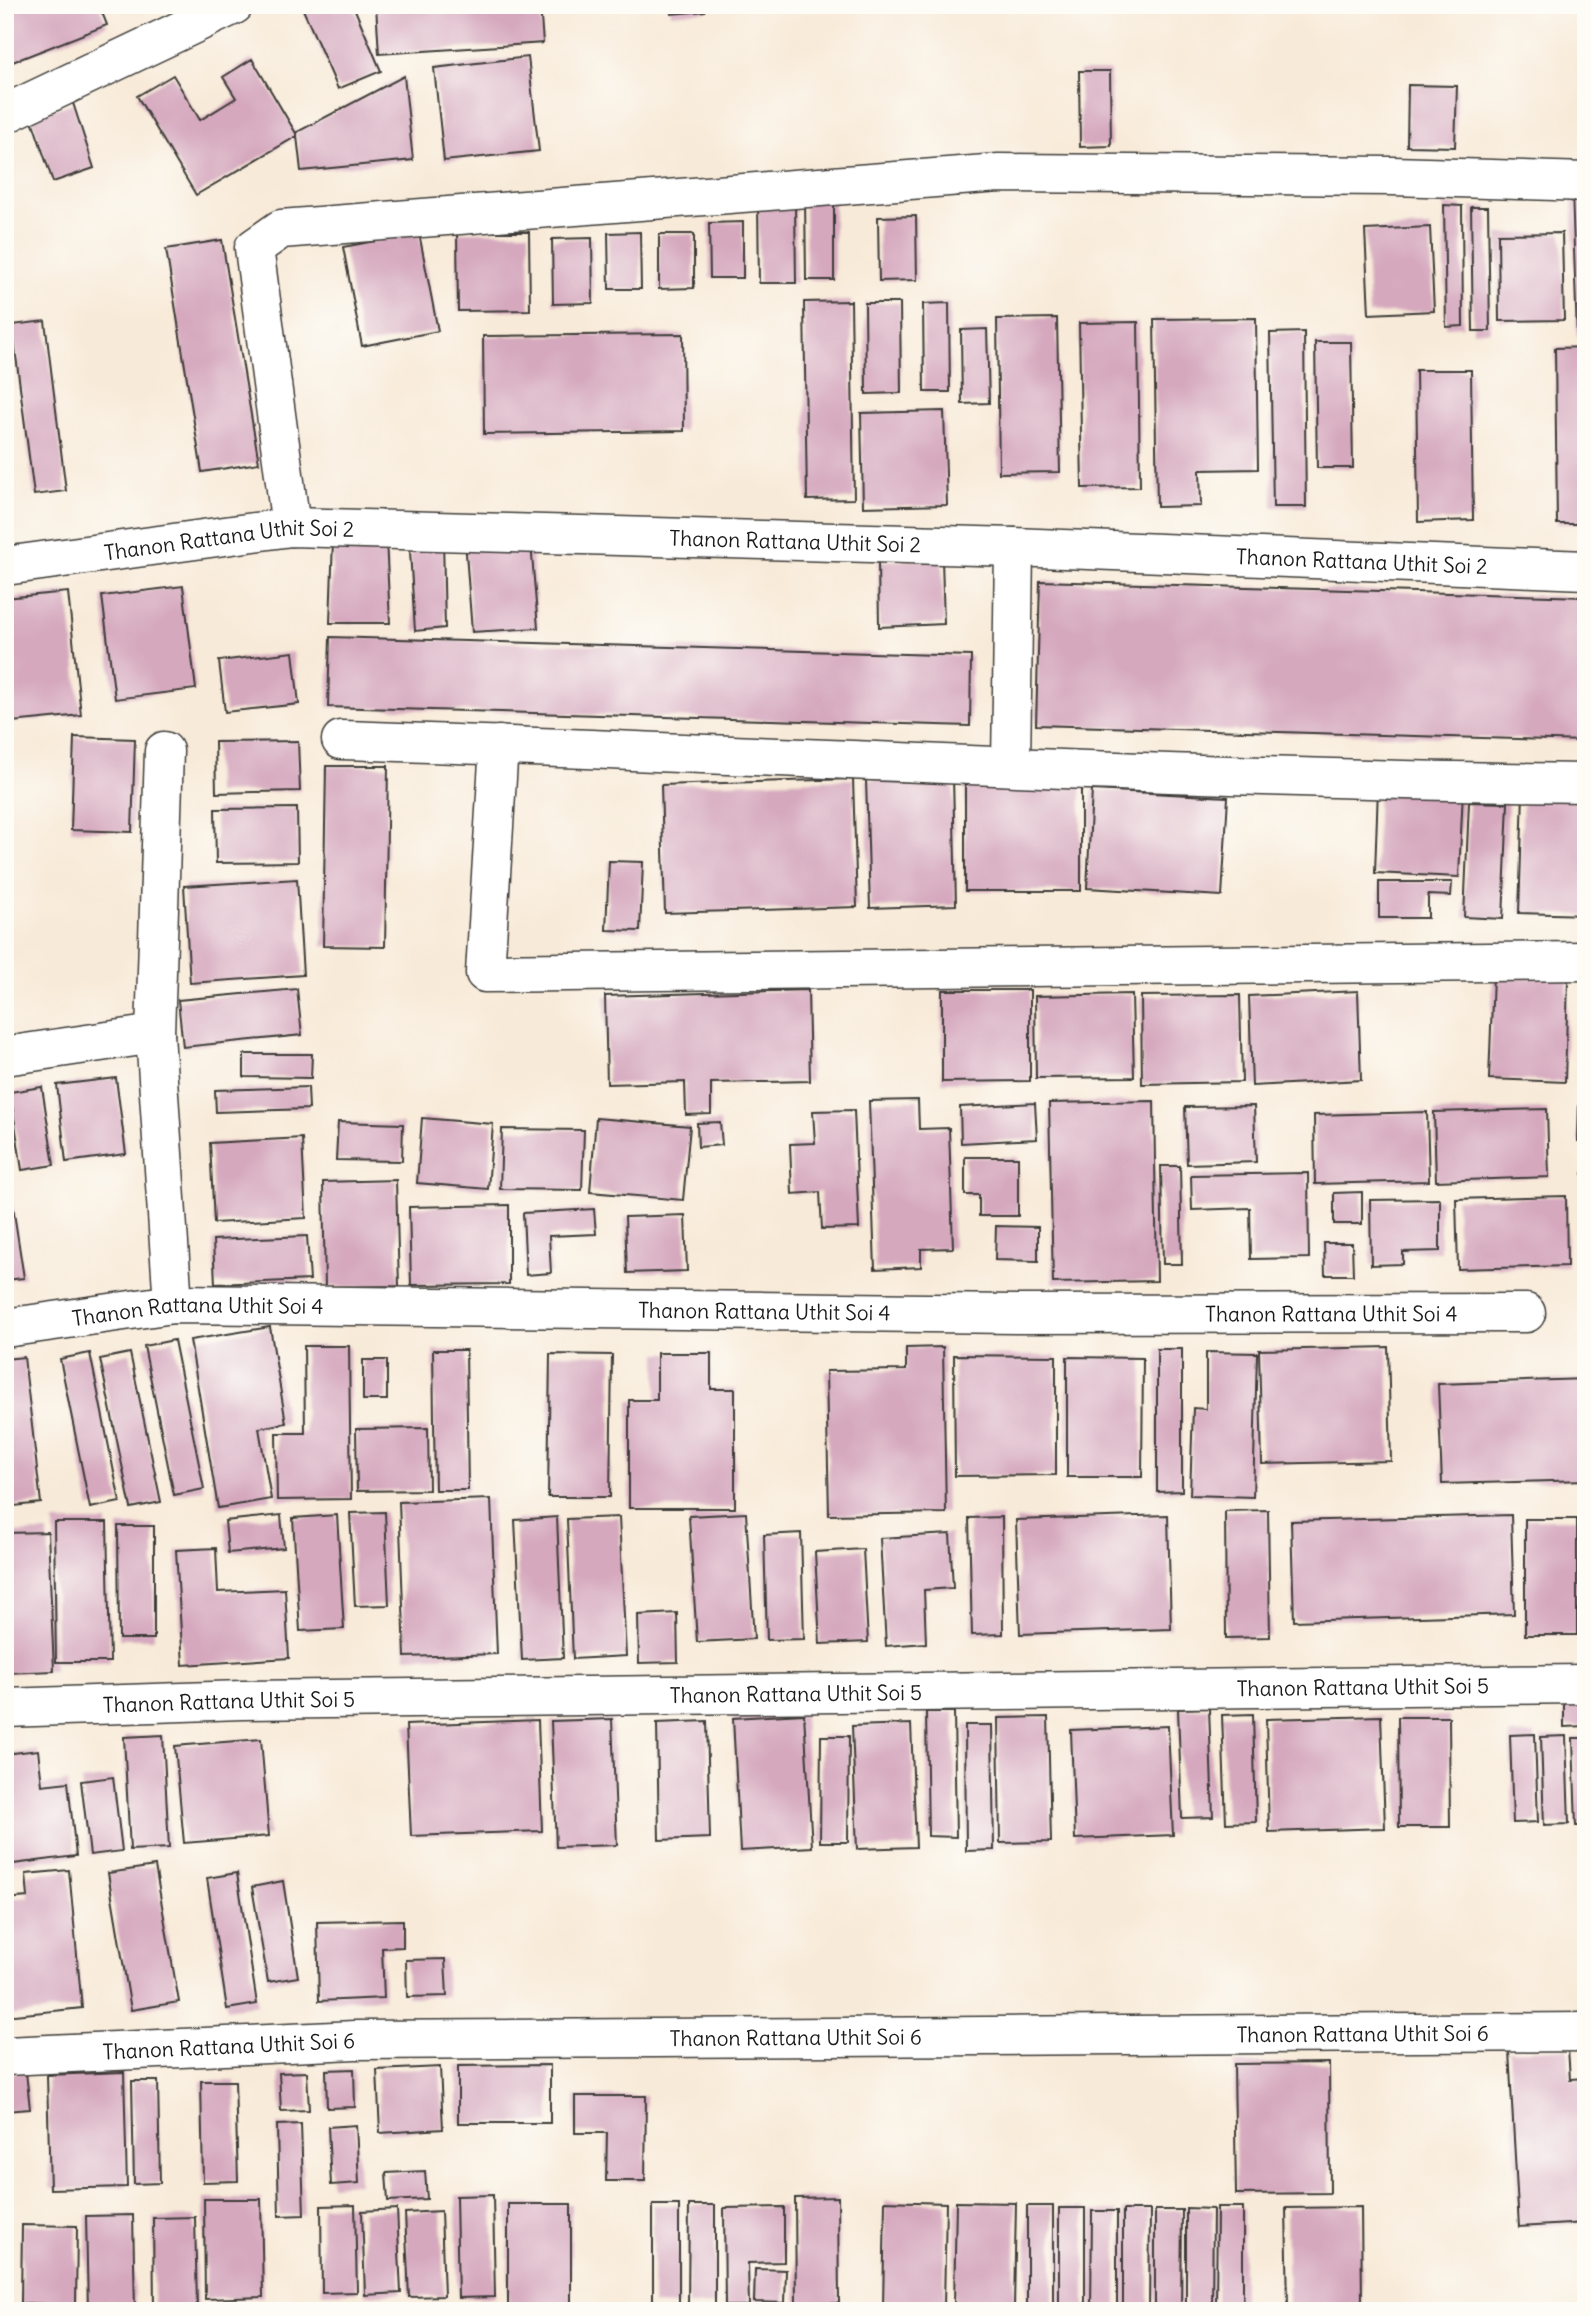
<svg xmlns="http://www.w3.org/2000/svg" width="1591" height="2316" font-family="Delius,sans-serif">
	<rect width="100%" height="100%" fill="#fdfcf7"/>
	<filter id="ink" filterUnits="userSpaceOnUse"><feTurbulence type="fractalNoise" baseFrequency=".0143" numOctaves="2"/><feDisplacementMap in="SourceGraphic" scale="14" xChannelSelector="R" yChannelSelector="G"/><feConvolveMatrix kernelMatrix="1 2 1 2 8 2 1 2 1" color-interpolation-filters="sRGB"/></filter>
	<filter id="wash" filterUnits="userSpaceOnUse"><feTurbulence type="fractalNoise" baseFrequency=".00686" numOctaves="4" result="noise"/><feDisplacementMap in="SourceGraphic" scale="28" xChannelSelector="R" yChannelSelector="G"/><feGaussianBlur stdDeviation="1.57" result="paint"/><feColorMatrix in="noise" values="0 0 0 0 0 0 0 0 0 0 0 0 0 0 0 0 0 1.4 0 .05"/><feComposite in="paint" operator="in"/></filter>
	<g filter="url(#wash)">
		<rect width="100%" height="100%" fill="#f8ead8"/>
		<g id="blocks">
			<path fill="#d5a8be" d="M5,5H99L107,25L5,65Z
				M301,5H353L381,71L338,89Z
				M376,5H540L543,43L379,54Z
				M670,5H705V11L671,14Z
				M528,57L539,151L444,161L434,68Z
				M252,59L297,135V132L404,76L413,160L301,171L297,136L196,195L137,96L173,75L200,120L236,98L223,77Z
				M1079,71H1110L1111,146L1080,147Z
				M1408,85L1457,86L1455,147L1407,146Z
				M73,103L94,168L53,182L31,117Z
				M1586,189V336H1577L1572,190Z
				M834,197V280H806L805,198Z
				M758,204H795L796,283H759Z
				M1444,205L1462,206L1463,326L1446,327Z
				M1471,207H1488L1490,331H1473Z
				M916,216L917,280L879,281L878,217Z
				M743,222V278H710L709,223Z
				M1430,227L1434,311L1369,314L1365,230Z
				M457,232H529L530,310L458,311Z
				M640,232L641,289H609L608,233Z
				M419,233L438,331L362,346L343,247Z
				M1562,233L1564,320L1499,321L1498,234Z
				M659,234H694V288L659,289Z
				M592,238L593,303L553,304L552,239Z
				M222,240L259,463L202,472L166,249Z
				M851,301L854,499L807,500L804,302Z
				M865,303H900L901,393L866,394Z
				M949,303L950,392H924L923,304Z
				M1057,318L1060,472L999,473L997,319Z
				M1256,318L1258,469L1200,470L1201,506L1157,507L1154,319Z
				M45,321L66,491L34,495L12,325Z
				M1138,322L1140,487L1082,488L1079,323Z
				M987,329L989,403L962,404L961,330Z
				M1304,332L1306,507H1273L1270,333Z
				M683,334L684,431L484,434L483,336Z
				M1315,342H1351L1353,468H1317Z
				M1586,347V524H1557L1555,348Z
				M1416,370H1471L1473,520L1418,522Z
				M944,411L947,505L863,507L861,413Z
				M409,535L443,539L445,628L415,631Z
				M386,538L390,623H330L333,540Z
				M465,540L531,543L538,628L472,632Z
				M942,559L944,624L879,627L878,561Z
				M1040,581L1586,597V741L1036,725Z
				M183,586L196,689L115,699L102,596Z
				M68,592L81,715L12,722L5,660V598Z
				M330,637L971,656L970,726L328,707Z
				M293,652L299,704L225,712L219,661Z
				M74,737L135,739L132,832L71,830Z
				M298,741L300,791L216,793L215,742Z
				M326,766H388L385,947L323,946Z
				M953,777L956,905L870,908L866,780Z
				M853,779L857,907L665,913L661,785Z
				M1081,781V891H965V782Z
				M1378,787L1463,790L1459,877L1375,873Z
				M1092,790L1228,797L1222,896L1087,888Z
				M1523,794L1586,795V915L1519,913Z
				M1469,802L1508,803L1503,919L1464,917Z
				M297,808L298,862L216,863L215,809Z
				M609,861L643,862L640,931L606,930Z
				M297,879L303,975L190,983L184,886Z
				M1379,882H1452L1451,896L1428,895V918H1379Z
				M1493,976L1568,979L1565,1082L1489,1079Z
				M297,989L302,1035L183,1047L178,1000Z
				M808,990L810,1081L711,1083V1114L686,1115L685,1082L607,1084L605,996Z
				M942,990H1030V1081L942,1082Z
				M1358,991L1361,1080L1252,1086L1249,996Z
				M1132,994L1134,1077L1036,1078L1035,996Z
				M1240,995L1242,1082L1142,1084L1141,996Z
				M244,1054H312L311,1078L244,1077Z
				M116,1078L126,1154L66,1162L57,1085Z
				M42,1087L54,1165L22,1170L10,1092Z
				M308,1087L309,1109L216,1112L215,1090Z
				M918,1100L919,1129L949,1128L953,1248L921,1249V1267L875,1269L869,1101Z
				M1579,1100H1586V1142L1578,1141Z
				M1154,1101L1157,1281L1053,1283L1049,1103Z
				M1035,1103L1037,1139L961,1143L960,1107Z
				M1254,1106L1256,1162L1187,1164L1185,1107Z
				M1547,1109L1549,1177L1436,1181L1434,1112Z
				M854,1110L859,1228L822,1229L820,1192L792,1194L790,1144L815,1143L813,1111Z
				M1427,1112L1429,1181L1315,1184L1314,1115Z
				M422,1118L493,1124L488,1189L417,1183Z
				M596,1118L690,1126L683,1200L590,1192Z
				M338,1122L403,1124L402,1161L336,1160Z
				M720,1122L722,1145L698,1147L697,1123Z
				M502,1129L584,1130L582,1190L500,1189Z
				M302,1138L306,1218L214,1223L210,1143Z
				M965,1157H1018V1216H979V1195H965Z
				M1161,1166H1180L1182,1264H1163Z
				M1308,1173L1309,1258L1251,1259L1250,1208L1192,1210L1191,1175Z
				M1583,1173H1586V1281H1582Z
				M396,1180L399,1286L325,1287L323,1182Z
				M1362,1192V1224H1334V1193Z
				M5,1193H11L24,1278L5,1280Z
				M1566,1196L1567,1266L1458,1269L1456,1199Z
				M1440,1199V1251L1403,1252V1264L1371,1265L1370,1200Z
				M509,1205V1284L411,1285L409,1207Z
				M594,1209L596,1234L549,1236L551,1273L526,1275L523,1213Z
				M685,1215L687,1271L627,1273L625,1217Z
				M996,1226L1038,1227V1261L995,1260Z
				M307,1236L310,1280L215,1284L213,1240Z
				M1324,1243H1352L1353,1275H1325Z
				M270,1327L286,1423L259,1428L271,1499L218,1508L190,1340Z
				M174,1340L204,1489L174,1495L144,1346Z
				M304,1346H349L351,1499L277,1500L276,1433H305Z
				M943,1347L946,1513L829,1515L826,1371L906,1370V1348Z
				M1388,1347L1391,1461L1262,1464L1259,1350Z
				M1157,1349H1182V1491L1157,1492Z
				M433,1350H466L468,1490H435Z
				M1206,1352L1257,1353L1253,1497L1190,1495L1193,1408L1206,1409Z
				M90,1353L120,1502L90,1508L60,1359Z
				M130,1353L161,1502L131,1508L100,1359Z
				M657,1353H711V1389H735V1508H629V1400H657Z
				M550,1354L612,1355L610,1497H548Z
				M954,1355L1056,1356V1475L955,1476Z
				M24,1357L41,1503L5,1507V1359Z
				M1067,1357L1143,1358L1142,1477H1067Z
				M363,1360H387V1400H363Z
				M1586,1379V1480L1442,1484L1438,1384Z
				M428,1428L429,1490L357,1491L356,1429Z
				M491,1499L497,1654L405,1657L399,1502Z
				M1268,1510L1270,1637L1226,1638L1225,1511Z
				M385,1512L389,1605L355,1606L350,1513Z
				M746,1513L754,1639L697,1642L689,1516Z
				M281,1515L284,1548L228,1553L225,1521Z
				M337,1515L344,1629L300,1631L293,1518Z
				M1168,1515L1171,1629L1020,1634L1016,1520Z
				M1511,1515L1514,1614L1294,1621L1291,1521Z
				M557,1517L563,1658L522,1660L515,1520Z
				M619,1517L626,1656L573,1659L567,1519Z
				M1002,1517L1003,1634L972,1635L969,1518Z
				M1525,1519H1577V1635H1525Z
				M54,1522H107L110,1662H56Z
				M118,1526H154V1639H119Z
				M48,1532L54,1671L5,1673V1533Z
				M801,1533L804,1639L767,1640L764,1535Z
				M950,1534L953,1588L924,1590L926,1643L886,1646L880,1538Z
				M216,1548L218,1592L285,1589L289,1658L183,1665L176,1550Z
				M863,1549L868,1642L820,1644L815,1552Z
				M677,1613L678,1662L639,1663L638,1615Z
				M1564,1701H1586V1726L1564,1727Z
				M1209,1708L1213,1817L1182,1818L1178,1709Z
				M926,1712H954L956,1837L928,1836Z
				M804,1714L812,1847L740,1851L733,1718Z
				M1253,1714L1256,1822L1226,1823L1222,1715Z
				M1381,1716L1385,1828L1269,1832L1266,1719Z
				M1048,1717L1051,1842L1000,1843L998,1718Z
				M1398,1717H1449L1450,1827H1399Z
				M612,1719L617,1845L556,1847L551,1721Z
				M538,1720L542,1831L411,1836L406,1725Z
				M707,1721L710,1838L659,1840L657,1723Z
				M911,1724L916,1847L857,1849L852,1726Z
				M965,1725H992L994,1850L966,1851Z
				M1168,1726L1173,1835L1075,1839L1071,1730Z
				M1535,1734L1538,1822L1513,1823L1510,1735Z
				M163,1735L169,1848L130,1850L124,1737Z
				M821,1736H849L848,1842H820Z
				M1566,1736L1569,1824L1544,1825L1541,1737Z
				M1573,1738H1586V1826H1576Z
				M261,1739L269,1836L184,1843L175,1746Z
				M38,1750L42,1785L68,1782L76,1856L5,1865V1754Z
				M113,1777L122,1851L90,1855L81,1781Z
				M155,1866L179,2002L131,2010L108,1873Z
				M69,1870L82,2008L5,2016V1899L28,1897L26,1874Z
				M237,1873L257,2004L227,2009L207,1878Z
				M283,1881L298,1977L268,1982L252,1887Z
				M403,1920V1947L382,1948L384,1998L319,2001L317,1922Z
				M445,1959L447,1996L407,1997L406,1960Z
				M1568,2048L1570,2079L1586,2078V2223L1519,2227L1509,2051Z
				M1329,2063L1330,2193L1236,2194L1234,2064Z
				M550,2065V2123H458V2066Z
				M440,2067L443,2129L380,2133L377,2070Z
				M354,2069L355,2107L327,2108L326,2070Z
				M26,2072L30,2109L5,2111V2074Z
				M124,2072L127,2187L50,2189L47,2075Z
				M307,2072L309,2110L281,2111L279,2073Z
				M132,2081H158L160,2183L134,2184Z
				M201,2081H235L238,2181L203,2182Z
				M575,2096H646L645,2181H606L607,2133H575Z
				M301,2124L304,2215L279,2216L277,2125Z
				M356,2125L359,2183L331,2185L328,2127Z
				M425,2171L427,2199L388,2201L386,2173Z
				M493,2195L495,2297L458,2298L456,2196Z
				M838,2197L839,2303L796,2304L795,2198Z
				M204,2199H261L263,2297L205,2299Z
				M885,2201L946,2203L944,2307H883Z
				M956,2202L1016,2203L1014,2308L954,2307Z
				M508,2204H571V2306H508Z
				M355,2205L357,2292L322,2293L321,2206Z
				M653,2205H679V2306L653,2305Z
				M689,2205H715V2305L688,2306Z
				M1027,2206H1053V2307H1027Z
				M784,2207V2262L748,2263L749,2306H725L724,2208Z
				M1217,2207H1243V2308H1216Z
				M1361,2207L1362,2305L1288,2306L1286,2208Z
				M1059,2208H1085V2309H1059Z
				M1186,2208L1213,2209L1212,2310L1186,2309Z
				M397,2209L401,2293L365,2295L362,2211Z
				M1123,2210H1150L1149,2311L1123,2310Z
				M1155,2210H1182L1181,2311L1155,2310Z
				M441,2211L444,2296L409,2297L405,2213Z
				M1092,2211H1117V2311H1091Z
				M133,2215L135,2310H88L86,2216Z
				M195,2217L197,2307L154,2308L153,2218Z
				M22,2225L77,2226L76,2305L21,2303Z
				M755,2269L786,2270L785,2303L754,2302Z"/>
		</g>
	</g>
	<g filter="url(#ink)">
		<use href="#blocks" fill-opacity="0" stroke="#3d3b38" stroke-width="2"/>
		<g fill="none" stroke-linecap="round" stroke-linejoin="round">
			<g stroke="#3d3b38" stroke-width="41">
				<g id="street">
					<path d="M5,114L234,5"/>
					<path d="M291,527L254,248L281,229L999,173L1393,176L1586,182"/>
					<path id="s1" d="M5,566L291,527L1014,547L1586,570"/>
					<path d="M341,740C756,753 1171,779 1586,783"/>
					<path d="M499,745L485,973L1586,961"/>
					<path d="M164,751L155,1034L173,1304"/>
					<path d="M1011,766L1014,547"/>
					<path d="M5,1056L155,1034"/>
					<path id="s2" d="M5,1328L173,1304L1016,1314L1526,1313"/>
					<path id="s3" d="M5,1708L242,1700L1586,1684"/>
					<path id="s4" d="M5,2056L355,2040L1586,2032"/>
				</g>
			</g>
			<use href="#street" stroke="#fff" stroke-width="38"/>
		</g>
	</g>
	<g text-anchor="middle" dominant-baseline="central" stroke-width="5" stroke-linejoin="round" paint-order="stroke">
		<g font-size="21" fill="#1c1c1c" stroke="#fdfcf7">
			<text stroke="none"><textPath href="#s1" startOffset="793">Thanon Rattana Uthit Soi 2</textPath></text>
			<text stroke="none"><textPath href="#s1" startOffset="226">Thanon Rattana Uthit Soi 2</textPath></text>
			<text stroke="none"><textPath href="#s1" startOffset="1360">Thanon Rattana Uthit Soi 2</textPath></text>
			<text stroke="none"><textPath href="#s2" startOffset="761">Thanon Rattana Uthit Soi 4</textPath></text>
			<text stroke="none"><textPath href="#s2" startOffset="194">Thanon Rattana Uthit Soi 4</textPath></text>
			<text stroke="none"><textPath href="#s2" startOffset="1328">Thanon Rattana Uthit Soi 4</textPath></text>
			<text stroke="none"><textPath href="#s3" startOffset="1358">Thanon Rattana Uthit Soi 5</textPath></text>
			<text stroke="none"><textPath href="#s3" startOffset="791">Thanon Rattana Uthit Soi 5</textPath></text>
			<text stroke="none"><textPath href="#s3" startOffset="224">Thanon Rattana Uthit Soi 5</textPath></text>
			<text stroke="none"><textPath href="#s4" startOffset="1358">Thanon Rattana Uthit Soi 6</textPath></text>
			<text stroke="none"><textPath href="#s4" startOffset="791">Thanon Rattana Uthit Soi 6</textPath></text>
			<text stroke="none"><textPath href="#s4" startOffset="224">Thanon Rattana Uthit Soi 6</textPath></text>
		</g>
	</g>
	<rect width="1591" height="2316" fill="none" stroke="#fdfcf7" stroke-width="28"/>
</svg>
